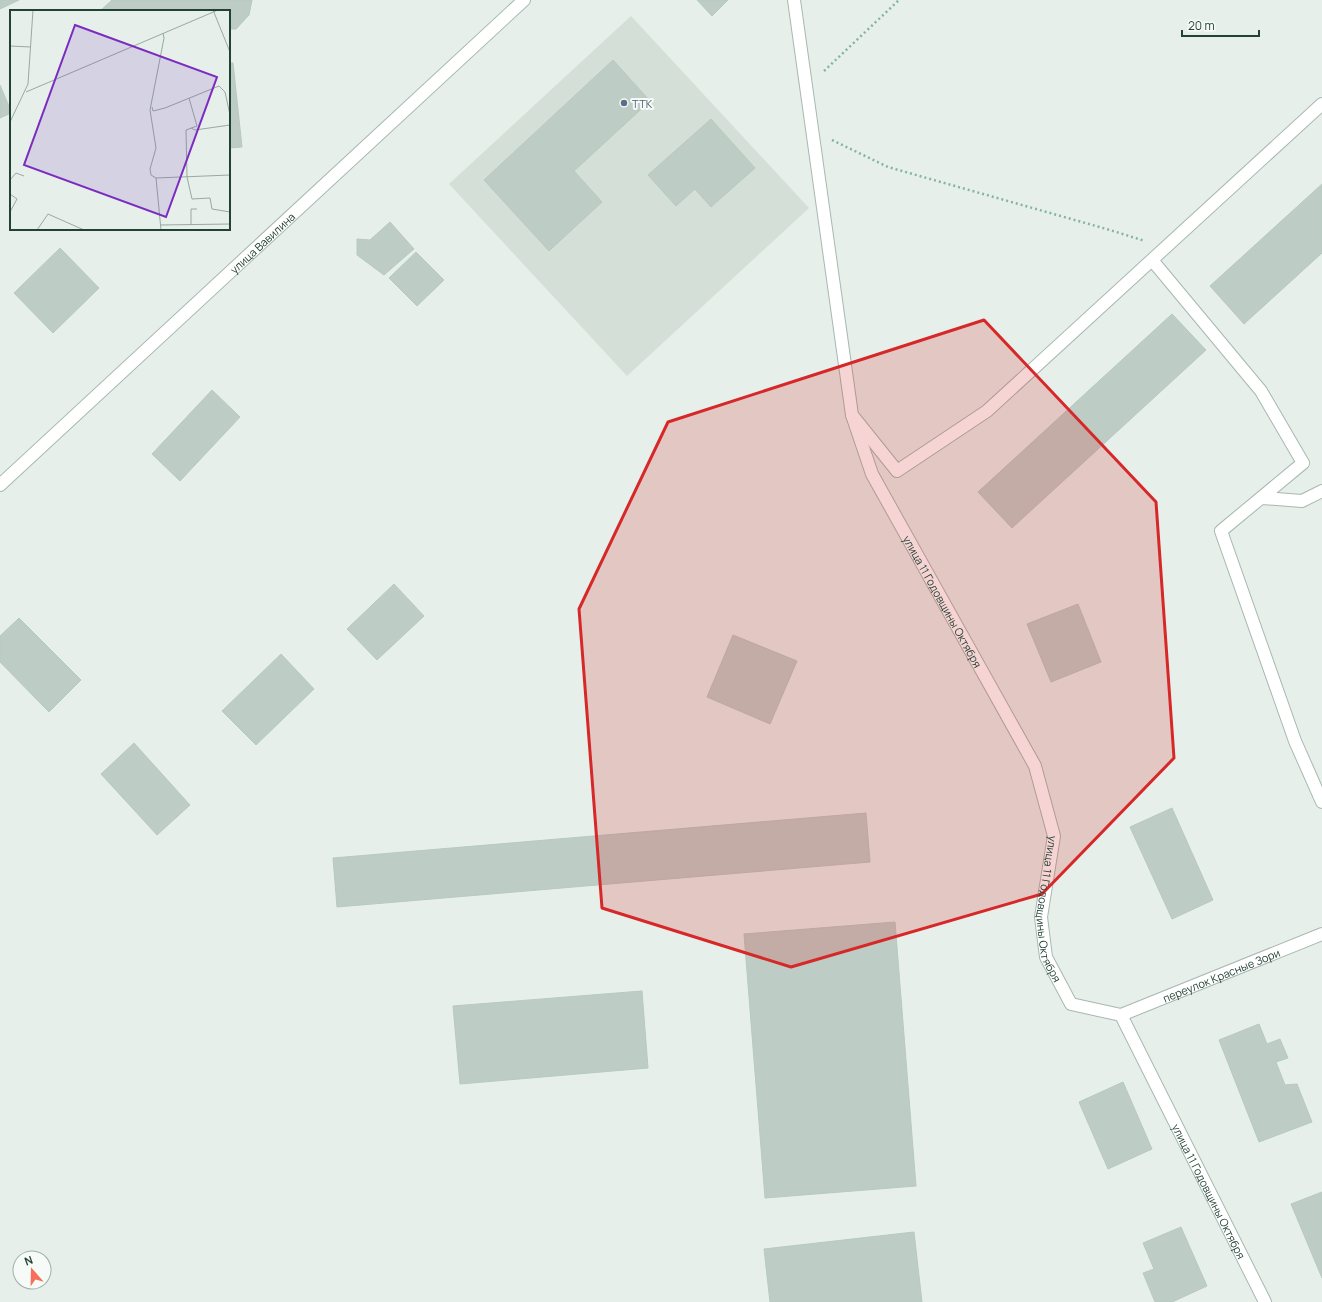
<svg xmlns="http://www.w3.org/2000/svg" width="1322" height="1302" font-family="Manrope,sans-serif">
	<rect width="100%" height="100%" fill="#e6efea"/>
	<path fill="#d4dfd8" d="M631,16L809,208L627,376L449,184Z"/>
	<path fill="#bdcdc5" stroke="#b7c9c0" d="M0,0H19L0,9Z
		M112,0H252L249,15L236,29H229V11H100Z
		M697,0H728L712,16Z
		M613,60L650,101L574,171L602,202L549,251L484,180Z
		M229,63H233L242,147L229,148Z
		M0,85L11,111V113L0,118Z
		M711,119L755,168L711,207L695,189L676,206L648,175Z
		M1322,184V253L1244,324L1210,286Z
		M390,222L414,249L384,275L357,255V239L370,240Z
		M60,248L99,288L53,333L14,293Z
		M416,252L444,280L417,306L389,278Z
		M1172,314L1206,350L1012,528L978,492Z
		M212,390L240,417L180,481L152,454Z
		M394,584L424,616L377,660L347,629Z
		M1078,604L1101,662L1051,682L1027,624Z
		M19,618L81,680L49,712L0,662V636Z
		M733,635L797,661L770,724L707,697Z
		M281,654L314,689L256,745L222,711Z
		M134,743L190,805L157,835L101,774Z
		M1172,808L1213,900L1172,919L1130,827Z
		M866,813L870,862L337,907L333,858Z
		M895,922L916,1186L765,1198L744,934Z
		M642,991L648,1068L460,1084L453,1006Z
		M1259,1024L1267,1044L1280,1039L1288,1058L1276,1062L1285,1085L1297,1084L1312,1122L1259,1142L1219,1040Z
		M1123,1082L1152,1149L1108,1169L1079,1102Z
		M1322,1192V1278L1291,1204Z
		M1181,1227L1207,1286L1172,1302H1155L1143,1273L1154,1269L1143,1243Z
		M914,1232L922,1302H770L764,1249Z"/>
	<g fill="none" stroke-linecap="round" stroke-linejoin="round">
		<g stroke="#a8b8b0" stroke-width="14">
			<path id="service" d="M794,0L852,415L897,471L987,411L1322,104
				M1152,260L1261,391L1303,463L1221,531L1295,741L1322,802
				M1262,498L1302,501L1322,491"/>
		</g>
		<g stroke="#a8b8b0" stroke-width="14">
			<g id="minor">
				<path id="s1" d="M852,415L872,474L1035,766L1054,836L1041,917L1046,957L1071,1004L1121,1015L1265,1302"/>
				<path id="s2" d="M1121,1015L1322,934"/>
			</g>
		</g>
		<g stroke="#a8b8b0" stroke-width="14">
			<g id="tertiary">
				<path id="s3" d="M0,485L524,0"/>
			</g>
		</g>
		<path stroke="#85b49f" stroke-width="2.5" stroke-dasharray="2 3" stroke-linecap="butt" d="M824,71L899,0
			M832,140L888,167L1110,230L1145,241"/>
		<use href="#service" stroke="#fff" stroke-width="12"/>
		<use href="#minor" stroke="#fff" stroke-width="12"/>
		<use href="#tertiary" stroke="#fff" stroke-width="12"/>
	</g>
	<path fill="#d62828" fill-opacity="0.2" stroke="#d62828" stroke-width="3" stroke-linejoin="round" d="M984,320L1156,502L1174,758L1042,894L791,967L602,908L579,609L668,422Z"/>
	<circle fill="#5c6f8a" stroke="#f7fbf8" stroke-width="1.5" cx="624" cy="103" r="4"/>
	<g text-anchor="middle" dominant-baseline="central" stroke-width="4" stroke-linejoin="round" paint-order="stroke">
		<g font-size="11" fill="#4e5e75" stroke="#f7fbf8" text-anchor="start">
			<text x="632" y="103">ТТК</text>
		</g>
		<g font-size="11" fill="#234236" stroke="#f7fbf8">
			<text stroke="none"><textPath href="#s3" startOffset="357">улица Вавилина</textPath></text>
			<text stroke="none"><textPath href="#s1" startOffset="208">улица 11 Годовщины Октября</textPath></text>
			<text stroke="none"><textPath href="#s1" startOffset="544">улица 11 Годовщины Октября</textPath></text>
			<text stroke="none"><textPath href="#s2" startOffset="108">переулок Красные Зори</textPath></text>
			<text stroke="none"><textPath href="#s1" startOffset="893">улица 11 Годовщины Октября</textPath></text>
		</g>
	</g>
	<g transform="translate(10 10)">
		<rect width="220" height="220" fill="#e6efea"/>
		<path fill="none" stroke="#98aaa2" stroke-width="1" d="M203,0L220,42M0,36L21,37M16,82L208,0M179,88L187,116L176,120L177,167L182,189L200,188L202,199L220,202M142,97L143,101L155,98L209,76L215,82L220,105M0,112L18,74L23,0M181,118L185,120L220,115M146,168L220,165M0,170L6,163L14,166M0,184L7,189L0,202M151,215L220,214M181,215V199H187M27,220L38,204L74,220M151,220L146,168L141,165L140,159L146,138L140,100L154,28L153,23"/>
		<path fill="#7b2cbf" fill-opacity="0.15" stroke="#7b2cbf" stroke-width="2" d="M65,15L207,67L156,207L14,155Z"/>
		<rect width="220" height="220" fill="none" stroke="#234236" stroke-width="2"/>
	</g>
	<g transform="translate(32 1270) rotate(340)"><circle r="19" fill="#f7fbf8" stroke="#a2b1aa"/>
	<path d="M0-3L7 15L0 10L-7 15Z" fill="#f76e5b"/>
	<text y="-6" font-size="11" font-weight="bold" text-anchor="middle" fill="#234236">N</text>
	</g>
	<path d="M1182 30v6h77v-6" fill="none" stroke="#234236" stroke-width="2"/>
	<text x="1188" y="30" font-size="12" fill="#234236" stroke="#f7fbf8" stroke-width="3" paint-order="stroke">20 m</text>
</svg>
